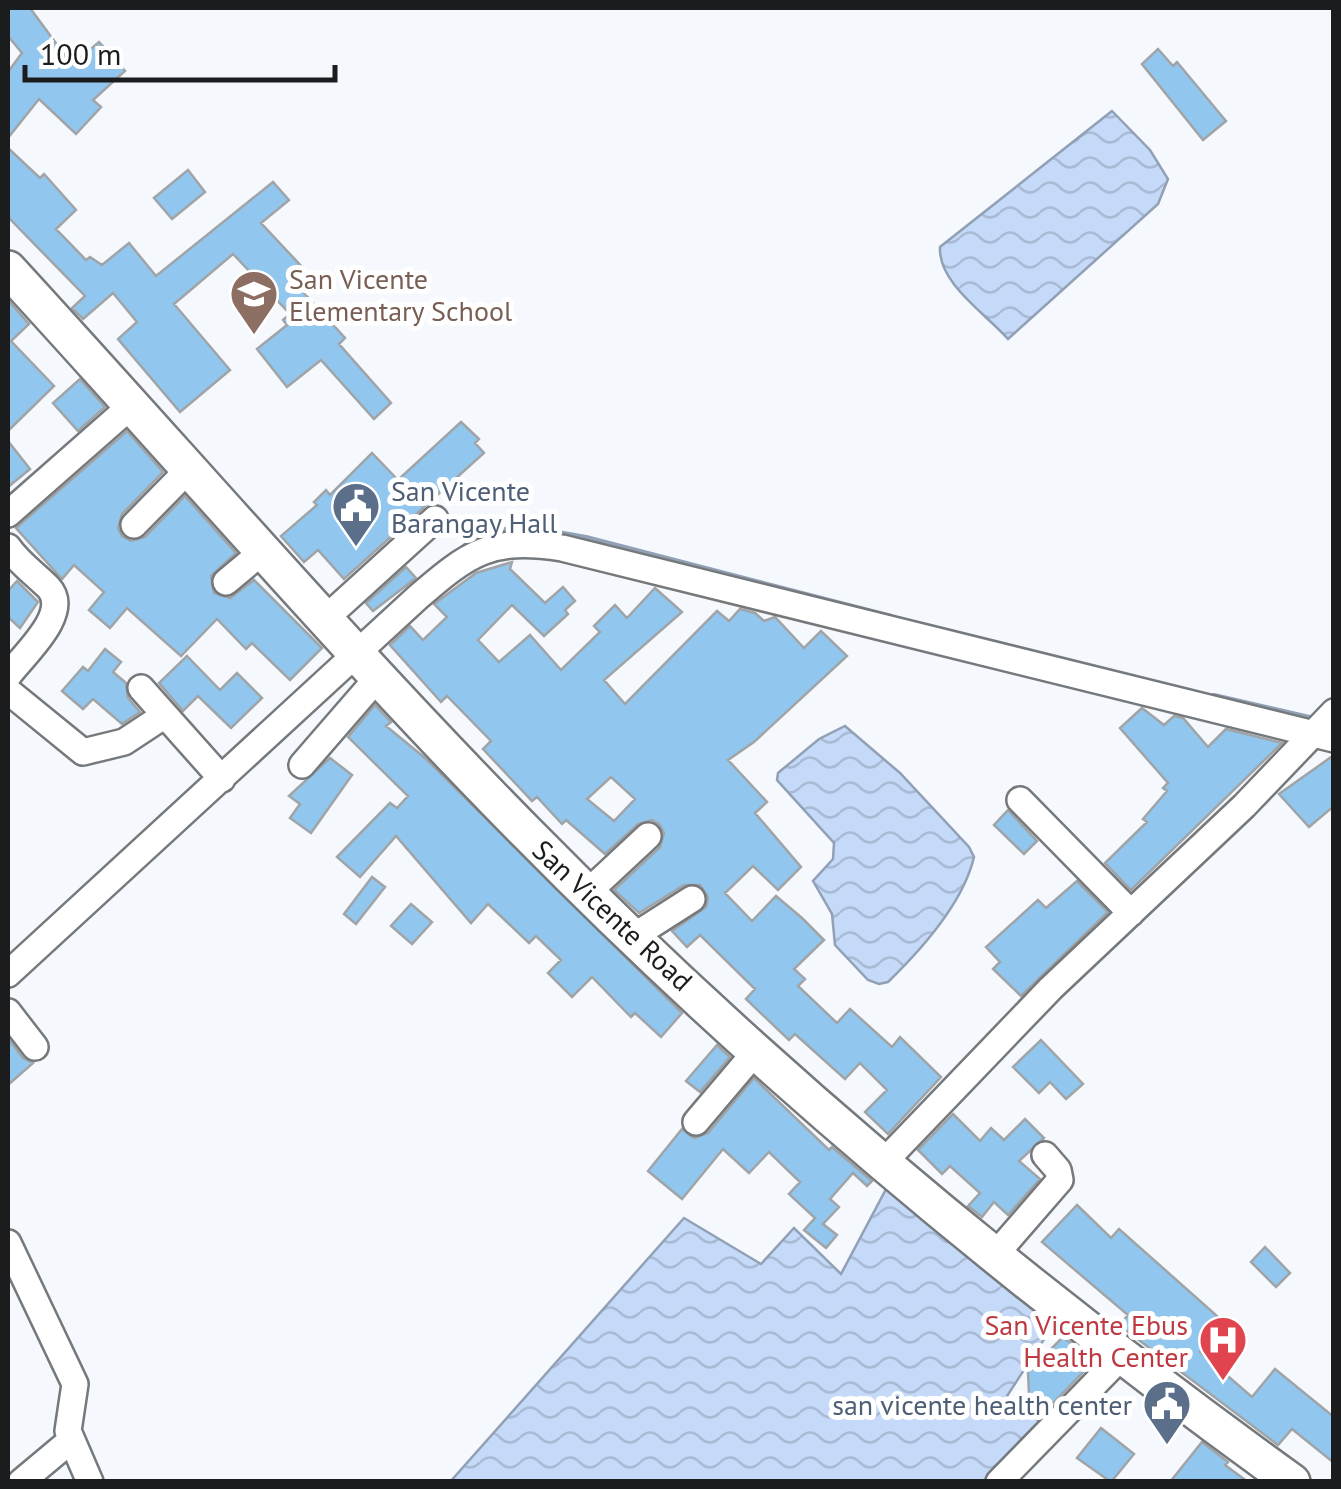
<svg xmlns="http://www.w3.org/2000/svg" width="1341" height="1489" font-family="'PT Sans',sans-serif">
	<defs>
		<pattern id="water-waves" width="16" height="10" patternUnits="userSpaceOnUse" patternTransform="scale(2.5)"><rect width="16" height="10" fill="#c5d9f8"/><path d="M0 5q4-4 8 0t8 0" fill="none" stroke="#a9bad4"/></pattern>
	</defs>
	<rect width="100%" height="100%" fill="#f5f9fd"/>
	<path fill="url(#water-waves)" stroke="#92a0b6" stroke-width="2.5" d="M1112,111L1150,150L1168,179L1158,204L1008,339C985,313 938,283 940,247Z
		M845,726L900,773L969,847L974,857C963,904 921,950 888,982L879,984L868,980L835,945L832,914L813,881L833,859L834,843L777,780L778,773L819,739Z
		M893,1176L1058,1318L1007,1396L1048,1428L995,1481L450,1482L684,1218L761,1264L794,1228L841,1274Z"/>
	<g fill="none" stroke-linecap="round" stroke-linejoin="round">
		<path stroke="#92a0b6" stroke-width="6" d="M461,550L478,534L524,527L586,538L891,617
			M1214,696L1318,720"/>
	</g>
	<path fill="#91c7ef" stroke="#a0a4a7" stroke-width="2.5" fill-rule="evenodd" d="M8,8H30L72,65L99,42L125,71L93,100L101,107L76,134L39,99L8,138V72L22,53L8,36Z
		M1158,49L1173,66L1177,62L1226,121L1203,140L1142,64Z
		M8,148L40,178L44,174L76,210L56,229L86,260L90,257L102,265L129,243L156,276L273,182L289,200L261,223L317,283L305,294L345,338L339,344L391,403L374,419L321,360L287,387L257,349L287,325L283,320L290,314L233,254L174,304L230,370L180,412L118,339L137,322L113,293L83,319L72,308L85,296L8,217Z
		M188,170L205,192L172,219L154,198Z
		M8,300L29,324L11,341L54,386L8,431Z
		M80,379L105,407L78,431L53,403Z
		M461,422L479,439L475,443L484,453L344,579L318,550L304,562L281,536L317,505L314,502L326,490L330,495L372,453L398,480Z
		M127,431L163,472L122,514L118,528L122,536L131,541L145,537L185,496L236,553L211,576L214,593L230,598L254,580L322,648L290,680L252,643L246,649L217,619L181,656L127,608L110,628L89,610L104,592L74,565L62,579L16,528Z
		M8,441L30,469L8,487Z
		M512,562L510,569L545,603L563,587L575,601L565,610L568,614L544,636L512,605L478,640L499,662L530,635L561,670L600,632L594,626L615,605L627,618L655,588L682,612L604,680L625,704L717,611L729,621L740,609L755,613L764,621L775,617L804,648L821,631L847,656L754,742L728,760L767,802L755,813L801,867L778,890L753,866L725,893L752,921L776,896L802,918L824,940L794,969L805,979L798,986L837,1023L850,1009L892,1047L900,1037L941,1077L888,1134L865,1112L887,1090L860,1063L845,1079L795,1034L789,1040L746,999L755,989L700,935L687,947L672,931L706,907L708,897L700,885H684L639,913L614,890L660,847L664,833L659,824L652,820L638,824L605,854L566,820L562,824L537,797L532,801L483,749L491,741L447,696L441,702L390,645L410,626L423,640L447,617L434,604L476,573ZM611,777L635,799L614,821L587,799Z
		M406,567L416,578L373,611L366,603Z
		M17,581L38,602L20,628L8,617V591Z
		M105,649L121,662L113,672L126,683L128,698L140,712L122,724L93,699L83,709L62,691L83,667L88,671Z
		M187,656L220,690L237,673L262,698L231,728L198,696L183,711L159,683Z
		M375,705L391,722L386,726L425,758L682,1013L661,1037L635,1013L631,1017L592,977L572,997L548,973L561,960L536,936L529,943L488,904L471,923L396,836L360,877L337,857L390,803L397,808L408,796L348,737Z
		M1142,708L1164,725L1174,716L1183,718L1208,747L1226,729L1282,743L1131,890L1105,863L1147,822L1143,819L1167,791L1163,788L1168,783L1120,728Z
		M1334,755V806L1309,827L1279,794Z
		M330,758L352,775L311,833L290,818L300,804L289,796Z
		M1008,810L1037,841L1024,854L994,825Z
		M372,877L385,887L356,924L344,914Z
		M1077,881L1108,912L1021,996L993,969L1000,962L986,947L1038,900L1046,908Z
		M411,904L432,922L412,944L391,926Z
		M8,1038L23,1058L33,1063L8,1085Z
		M1041,1040L1083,1084L1066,1099L1050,1082L1039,1093L1013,1067Z
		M717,1045L730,1057L700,1092L686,1081Z
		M754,1078L829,1150L832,1147L872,1181L867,1186L853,1173L830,1199L839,1207L823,1224L837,1235L826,1248L804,1230L815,1218L789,1194L800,1182L769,1152L749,1173L723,1149L682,1199L648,1171L682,1129L694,1138L708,1133Z
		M953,1114L980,1141L991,1128L1004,1140L1025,1119L1044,1138L1019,1161L1040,1179L1008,1215L994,1202L982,1217L968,1206L980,1193L950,1166L942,1174L918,1150Z
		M1077,1205L1111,1238L1119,1229L1226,1324L1200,1352L1252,1397L1275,1369L1334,1417V1463L1292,1429L1278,1445L1119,1325L1128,1315L1042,1242Z
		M1265,1247L1290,1273L1276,1287L1251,1262Z
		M1063,1337L1094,1361L1052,1404H1042L1029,1394L1028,1372Z
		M1101,1428L1134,1454L1111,1482L1077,1458Z
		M1202,1442L1228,1462L1225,1465L1248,1482H1170Z"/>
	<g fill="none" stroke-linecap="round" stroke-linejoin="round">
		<g stroke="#75797c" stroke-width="30">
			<path id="street" d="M8,514L132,405
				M134,525L189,469
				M8,547C19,563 34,573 48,587C73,613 22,656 8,676
				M226,582L263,551
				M326,618L435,519
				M141,688L222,779
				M8,691L83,752L124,742L165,715
				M302,765L380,675
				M1020,800L1131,913
				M588,892L648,836
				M634,936L692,899
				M8,974L418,597C470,552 491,537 562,548L1334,739
				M8,1012L35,1047
				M696,1122L757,1050
				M882,1164L1051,988L1244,806L1334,712
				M8,1243L75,1384L68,1431L90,1482
				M995,1255L1060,1180L1058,1170L1045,1155
				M21,1482L70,1441
				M999,1482L1120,1358"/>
		</g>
		<g stroke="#75797c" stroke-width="40">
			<path id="secondary" d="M8,269C180,456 347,651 526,832C761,1071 1020,1286 1292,1482"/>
		</g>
		<use href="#street" stroke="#fff" stroke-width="25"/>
		<use href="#secondary" stroke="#fff" stroke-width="35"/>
	</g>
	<defs>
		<g id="school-pin" transform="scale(2.5)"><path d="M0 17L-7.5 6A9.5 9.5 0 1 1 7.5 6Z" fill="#8d6e63" stroke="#fff"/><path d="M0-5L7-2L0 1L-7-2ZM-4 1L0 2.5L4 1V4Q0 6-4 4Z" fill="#fff"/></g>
		<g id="civic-pin" transform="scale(2.5)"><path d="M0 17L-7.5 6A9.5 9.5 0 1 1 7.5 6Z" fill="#5c6f8a" stroke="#fff"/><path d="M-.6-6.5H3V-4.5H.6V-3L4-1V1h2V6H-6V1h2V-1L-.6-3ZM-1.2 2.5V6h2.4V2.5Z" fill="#fff"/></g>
		<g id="hospital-pin" transform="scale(2.5)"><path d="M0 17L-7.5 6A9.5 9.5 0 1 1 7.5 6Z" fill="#e0444e" stroke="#fff"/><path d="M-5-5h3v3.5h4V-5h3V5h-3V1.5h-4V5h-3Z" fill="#fff"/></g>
	</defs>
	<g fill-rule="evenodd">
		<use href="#school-pin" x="254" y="294"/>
		<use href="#civic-pin" x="356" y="506"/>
		<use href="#hospital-pin" x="1223" y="1340"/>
		<use href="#civic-pin" x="1167" y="1404"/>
	</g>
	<g text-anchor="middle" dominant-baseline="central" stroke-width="10" stroke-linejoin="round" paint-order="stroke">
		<g font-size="28" fill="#785e54" stroke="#fff" text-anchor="start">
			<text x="289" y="278">San Vicente<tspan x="289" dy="32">Elementary School</tspan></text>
		</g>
		<g font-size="28" fill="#4e5e75" stroke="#fff" text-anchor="start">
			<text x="391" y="490">San Vicente<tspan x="391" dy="32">Barangay Hall</tspan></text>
			<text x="1132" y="1404" text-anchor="end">san vicente health center</text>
		</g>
		<g font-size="28" fill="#1a1c1d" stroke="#fff">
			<text transform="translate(613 915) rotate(43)">San Vicente Road</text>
		</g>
		<g font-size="28" fill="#be3a42" stroke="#fff" text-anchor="end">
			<text x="1188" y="1324">San Vicente Ebus<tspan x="1188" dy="32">Health Center</tspan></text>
		</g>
	</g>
	<rect width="1341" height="1489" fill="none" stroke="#1a1c1d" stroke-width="20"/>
	<path d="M25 65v15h310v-15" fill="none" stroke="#1a1c1d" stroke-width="5"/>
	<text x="40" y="65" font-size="30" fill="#1a1c1d" stroke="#ffffff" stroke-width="8" paint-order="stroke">100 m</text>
</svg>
